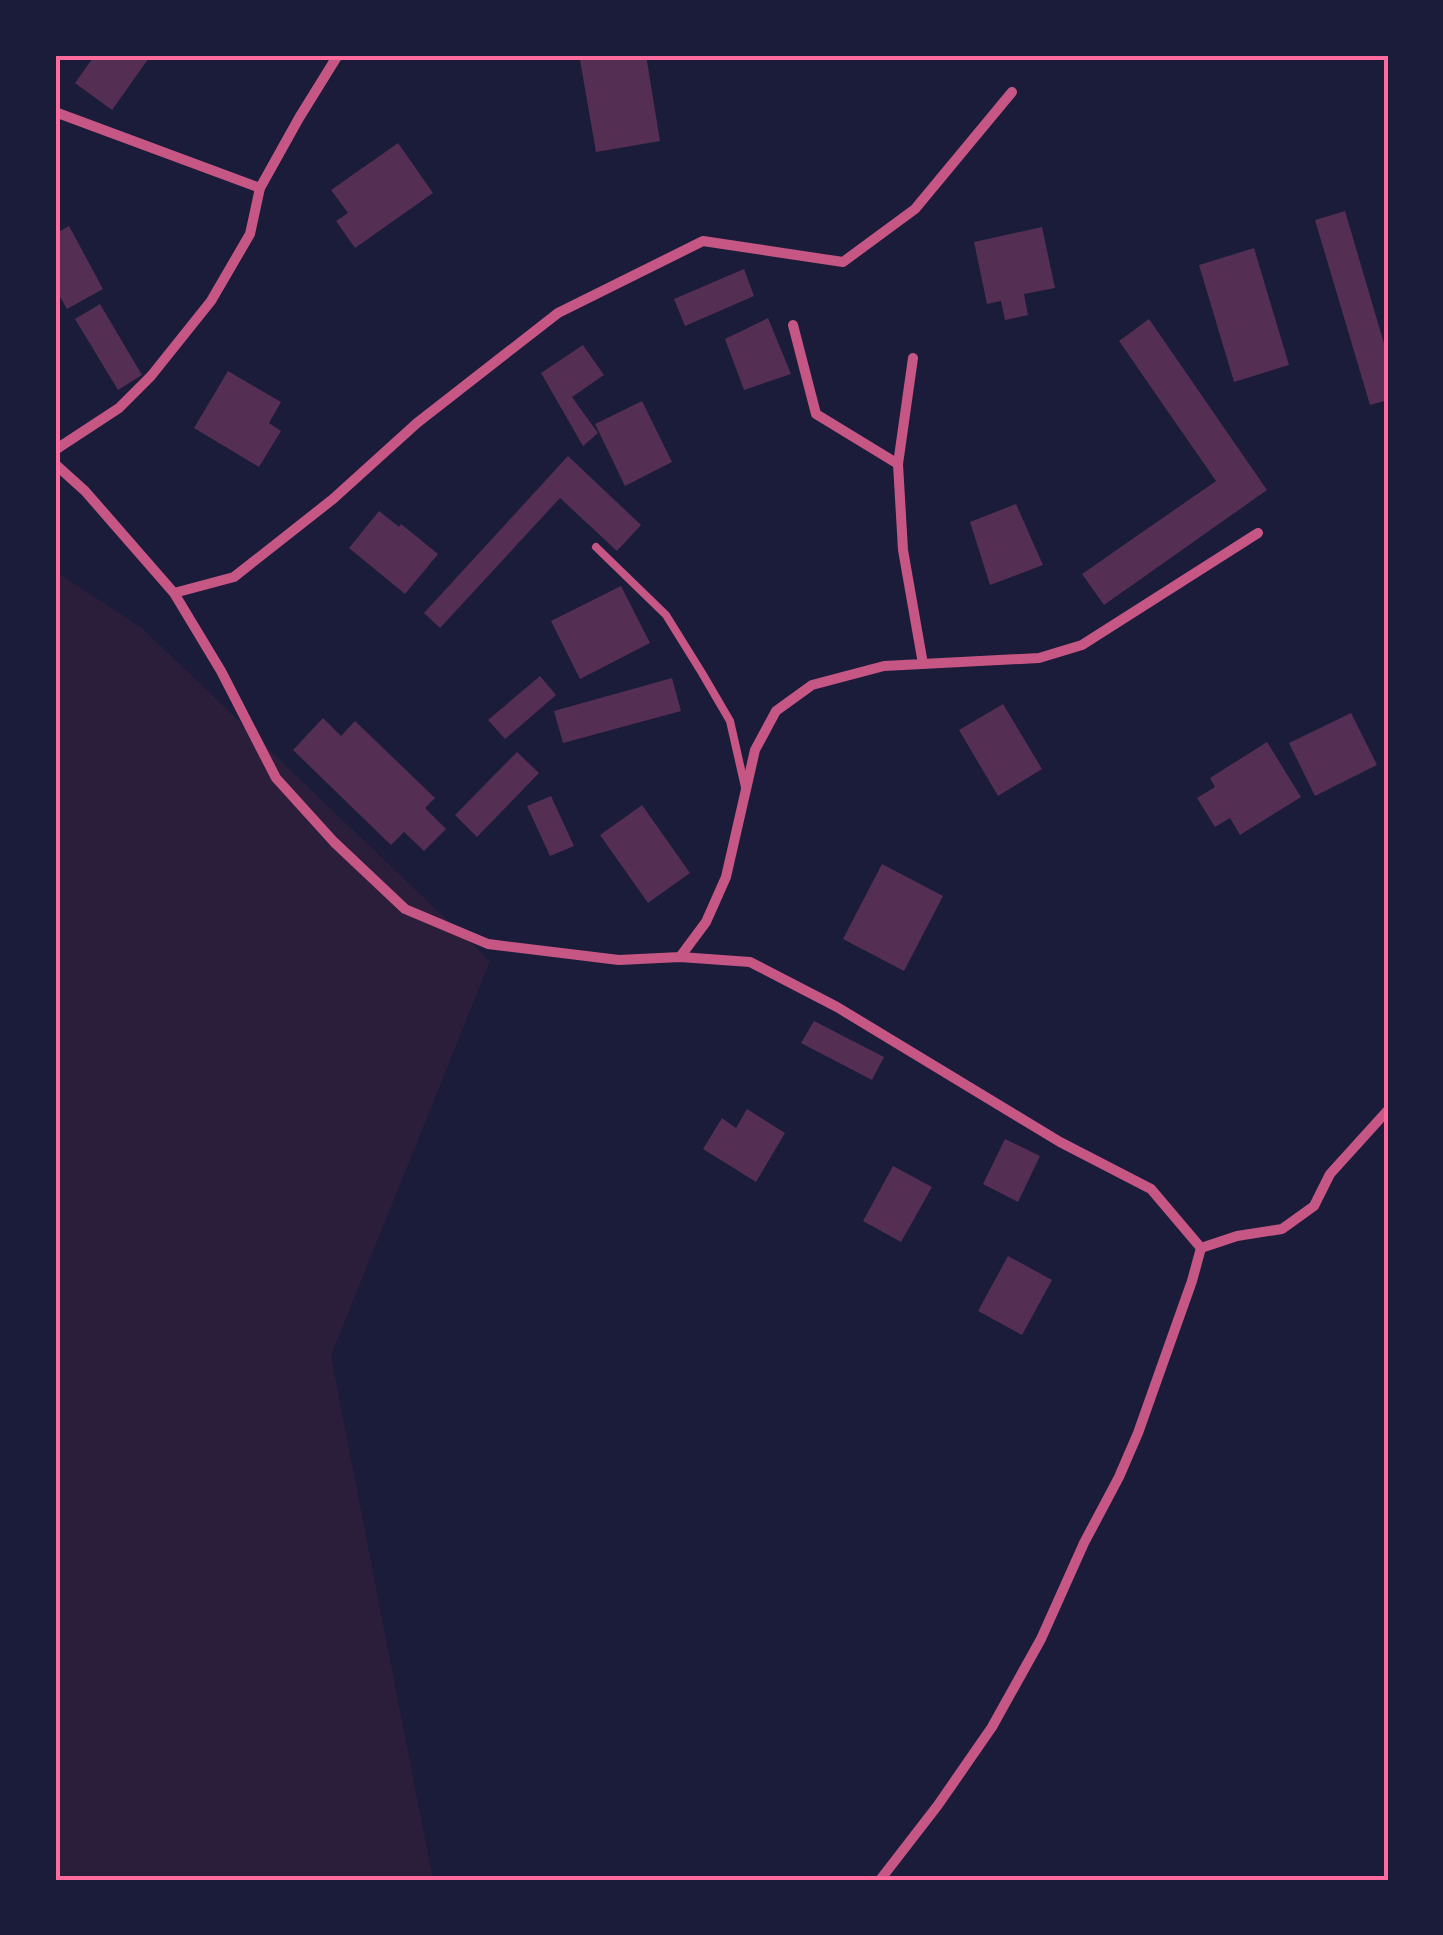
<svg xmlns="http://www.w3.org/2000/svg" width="1443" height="1935" font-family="Jost,sans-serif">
	<rect width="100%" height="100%" fill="#1b1b3a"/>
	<path fill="#2a1e3b" d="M55,571L142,628L490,961L331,1356L433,1880H55Z"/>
	<path fill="#542f53" d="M95,55H151L112,110L75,83Z
		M612,55H646L660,141L596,152L580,60Z
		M398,143L433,193L355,248L336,221L348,213L331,190Z
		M1345,211L1388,357V400L1370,405L1315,220Z
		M69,226L103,289L67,309L55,288V234Z
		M1042,227L1055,288L1024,294L1028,315L1005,320L1001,301L987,304L974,242Z
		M1254,248L1289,365L1234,382L1199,265Z
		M744,269L754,296L685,326L674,299Z
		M100,304L142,375L118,390L75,319Z
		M768,318L791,374L744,390L725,339Z
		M1149,319L1267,490L1104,605L1082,574L1216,481L1119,341Z
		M583,345L604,375L572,397L598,433L583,446L541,373Z
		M228,371L281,402L269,423L281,431L259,467L194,428Z
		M642,401L672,462L625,486L595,424Z
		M568,456L641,525L617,551L560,498L440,628L424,613Z
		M1016,504L1043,565L990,585L970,522Z
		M379,511L399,527L401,524L438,554L405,594L349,548Z
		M621,586L650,643L580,679L551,621Z
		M540,676L556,695L505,739L488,720Z
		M672,678L681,711L563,743L554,711Z
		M1003,704L1042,769L998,796L959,730Z
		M1351,713L1377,765L1315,796L1289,743Z
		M323,718L341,736L355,721L435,798L425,808L446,829L424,851L404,832L391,845L293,750Z
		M1267,742L1301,797L1240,835L1230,818L1215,827L1197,798L1215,787L1210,778Z
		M517,752L539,773L477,837L455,815Z
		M551,796L574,846L550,856L527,806Z
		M642,805L690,873L648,903L600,835Z
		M882,864L943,896L904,971L843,939Z
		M814,1021L884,1057L872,1080L801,1043Z
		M747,1109L785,1133L756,1182L703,1149L722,1118L736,1128Z
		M1005,1139L1040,1156L1018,1202L983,1184Z
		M893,1166L932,1187L901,1242L863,1221Z
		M1008,1256L1052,1280L1022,1335L978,1311Z"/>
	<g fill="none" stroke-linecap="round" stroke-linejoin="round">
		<path stroke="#c65784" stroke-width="8" d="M596,547L666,615L702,673L730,721L745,787"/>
		<path stroke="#c65784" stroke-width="10" d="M55,112L260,188
			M793,325L816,414L898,464
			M913,358L898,464L903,550L923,664
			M55,450L119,408L151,376L211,301L250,234L260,188L299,118L338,55
			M55,464L85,491L174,593L221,671L276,778L334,842L405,909L488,944L619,960L680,957L750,962L837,1007L1060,1142L1151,1189L1201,1248
			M174,593L234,577L333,499L417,423L558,313L703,241L843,262L915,209L1012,92
			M680,957L706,922L726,877L755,750L776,711L812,685L884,666L1039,658L1082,645L1258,533
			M880,1880L938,1805L992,1727L1041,1639L1084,1543L1119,1477L1138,1433L1192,1281L1201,1248L1237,1236L1282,1229L1314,1206L1330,1174L1388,1110"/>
	</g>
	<rect width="1443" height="1935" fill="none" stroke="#1b1b3a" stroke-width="115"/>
	<rect x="58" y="58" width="1328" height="1820" fill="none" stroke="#ff6b9d" stroke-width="4"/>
</svg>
